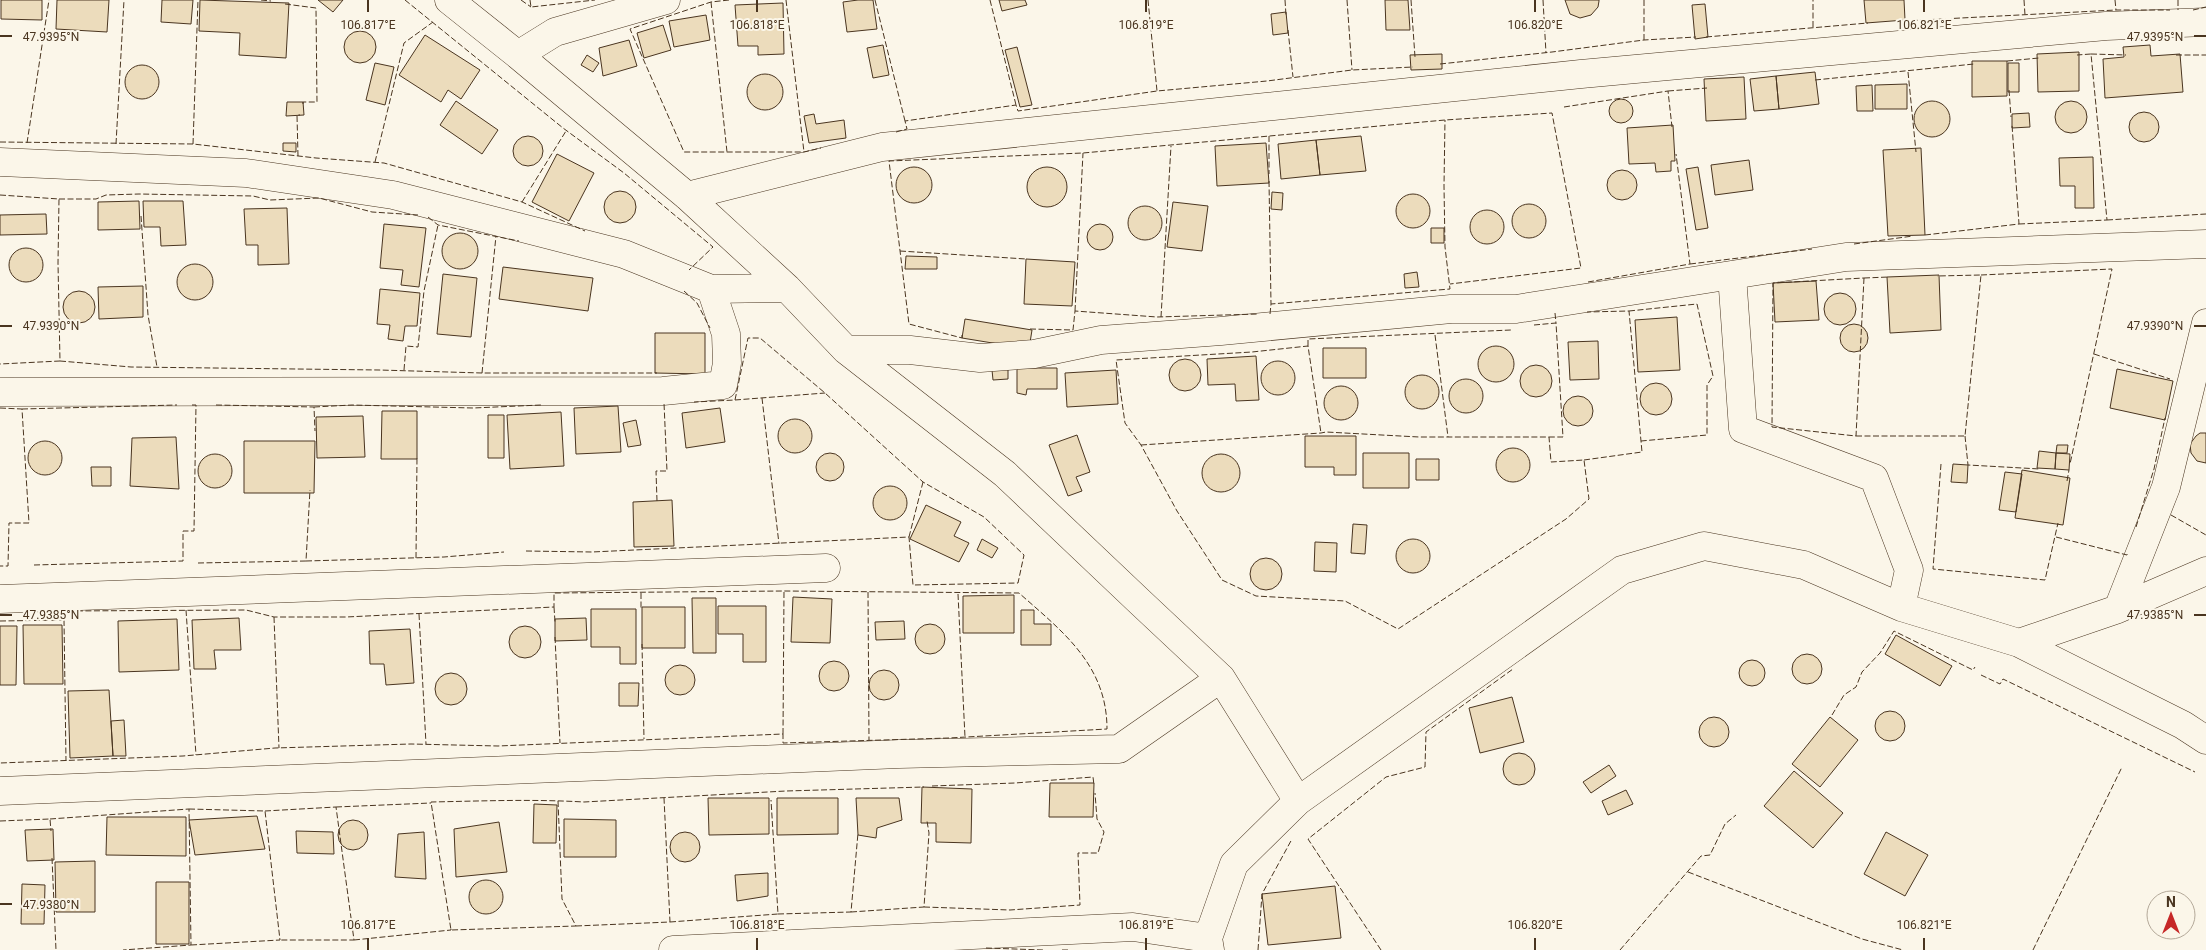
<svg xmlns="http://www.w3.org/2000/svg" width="2206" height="950" font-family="Roboto,sans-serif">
	<rect width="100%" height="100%" fill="#fbf6e9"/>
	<path fill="#ecdcbc" stroke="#4a3520" d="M1,0H42V20L1,19Z
		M57,0H109L107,32L56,29Z
		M162,0H193L191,24L161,22Z
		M200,0L289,3L286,58L239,55L240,33L199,31Z
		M318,0H343L333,12Z
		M858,0H873L877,29L847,32L843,2Z
		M999,0H1025L1027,5L1002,11Z
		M1385,0H1408L1410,30H1386Z
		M1565,0H1599V1L1598,7L1591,15L1580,18L1570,14Z
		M1864,0H1904L1905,20L1866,23Z
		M783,3L784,54L758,55V46H738L735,5Z
		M1705,4L1708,37L1695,39L1692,5Z
		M1286,12L1288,33L1273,35L1271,14Z
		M706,15L710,40L674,47L669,21Z
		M663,25L671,50L644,58L637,33Z
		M344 47a16 16 0 1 1 32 0a16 16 0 1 1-32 0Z
		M425,35L480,70L461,99L448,90L441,102L399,75Z
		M629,40L637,66L603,76L599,48Z
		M883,45L889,75L873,78L867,48Z
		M2150,45L2151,56L2180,54L2183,92L2105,98L2103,59L2124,57L2123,47Z
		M1017,47L1032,105L1020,107L1005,50Z
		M2079,52V91L2038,92L2037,54Z
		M1442,54V69L1411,70L1410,55Z
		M587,55L599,63L593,72L581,65Z
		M1972,61H2007V96L1972,97Z
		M375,63L394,67L385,105L366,100Z
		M2008,63H2019V92H2008Z
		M125 82a17 17 0 1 1 34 0a17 17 0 1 1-34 0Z
		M1815,72L1819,104L1779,109L1776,76Z
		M747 92a18 18 0 1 1 36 0a18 18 0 1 1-36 0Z
		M1776,76L1779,109L1754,111L1750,79Z
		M1744,77L1746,119L1706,121L1704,79Z
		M1907,84V109H1875V85Z
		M1872,85L1873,111H1857L1856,86Z
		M1609 111a12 12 0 1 1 24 0a12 12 0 1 1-24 0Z
		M456,101L498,130L482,154L440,125Z
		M1914 119a18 18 0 1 1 36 0a18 18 0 1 1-36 0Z
		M2055 117a16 16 0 1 1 32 0a16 16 0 1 1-32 0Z
		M287,102H303L304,115L286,116Z
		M2129 127a15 15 0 1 1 30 0a15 15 0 1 1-30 0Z
		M2029,113L2030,127L2012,128V114Z
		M814,114L816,124L844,120L846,138L809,143L804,116Z
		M1673,125L1675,161H1671V171L1656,172L1655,163L1629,164L1627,128Z
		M1361,136L1366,171L1320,175L1316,140Z
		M513 151a15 15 0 1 1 30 0a15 15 0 1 1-30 0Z
		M1316,140L1320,175L1281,179L1278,144Z
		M283,143H296V152L283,151Z
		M1266,143L1269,183L1217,186L1215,146Z
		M1921,148L1925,235L1888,236L1883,150Z
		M557,154L594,173L569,221L532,202Z
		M2093,157L2094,208H2075V186H2060L2059,158Z
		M1749,160L1753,190L1715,195L1711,165Z
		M896 185a18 18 0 1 1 36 0a18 18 0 1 1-36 0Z
		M1698,167L1708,228L1696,230L1686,169Z
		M1027 187a20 20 0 1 1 40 0a20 20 0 1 1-40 0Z
		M1607 185a15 15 0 1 1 30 0a15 15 0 1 1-30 0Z
		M604 207a16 16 0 1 1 32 0a16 16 0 1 1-32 0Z
		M1272,192L1283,193L1282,210L1271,209Z
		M1396 211a17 17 0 1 1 34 0a17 17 0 1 1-34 0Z
		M139,201L140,229L98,230V202Z
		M143,201H183L186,245L161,246L160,227H144Z
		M1173,202L1208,206L1202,251L1167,247Z
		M1512 221a17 17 0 1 1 34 0a17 17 0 1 1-34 0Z
		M1128 223a17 17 0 1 1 34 0a17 17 0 1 1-34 0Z
		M287,208L289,264L258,265V245H246L244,209Z
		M1470 227a17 17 0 1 1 34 0a17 17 0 1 1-34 0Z
		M46,214L47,234L0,235V215Z
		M1087 237a13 13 0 1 1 26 0a13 13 0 1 1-26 0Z
		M384,224L426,228L419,287L401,285L403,270L380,268Z
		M1431,228H1444V243H1431Z
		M442 251a18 18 0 1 1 36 0a18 18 0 1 1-36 0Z
		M9 265a17 17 0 1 1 34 0a17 17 0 1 1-34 0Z
		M906,256L937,257V269H905Z
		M1026,259L1075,262L1072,306L1024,304Z
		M177 282a18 18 0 1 1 36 0a18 18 0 1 1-36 0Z
		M503,267L593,278L588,311L499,299Z
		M1417,272L1419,287L1405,288L1404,274Z
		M443,274L477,278L471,337L437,334Z
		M1939,275L1941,330L1890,333L1887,277Z
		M1816,281L1819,320L1775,322L1773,283Z
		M143,286V317L99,319L98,287Z
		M380,289L420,293L417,326H405L403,341L388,339L390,325L377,324Z
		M63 307a16 16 0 1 1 32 0a16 16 0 1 1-32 0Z
		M1824 309a16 16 0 1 1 32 0a16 16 0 1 1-32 0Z
		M1677,317L1680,370L1638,372L1635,320Z
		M965,319L1032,330L1029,349L962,338Z
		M1840 338a14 14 0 1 1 28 0a14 14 0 1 1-28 0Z
		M655,333H705V374L655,373Z
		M1598,341L1599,379L1570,380L1568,342Z
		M1478 364a18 18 0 1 1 36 0a18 18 0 1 1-36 0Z
		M1323,348H1366V378H1323Z
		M1256,356L1259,400L1236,401L1235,384L1208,385L1207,359Z
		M1169 375a16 16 0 1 1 32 0a16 16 0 1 1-32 0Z
		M1261 378a17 17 0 1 1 34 0a17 17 0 1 1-34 0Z
		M1520 381a16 16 0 1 1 32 0a16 16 0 1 1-32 0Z
		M1017,368H1057V389H1027L1026,395L1017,393Z
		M1008,369V379L993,380L992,370Z
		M2117,369L2173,381L2165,420L2110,408Z
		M1116,370L1118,404L1067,407L1065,373Z
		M1405 392a17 17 0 1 1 34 0a17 17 0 1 1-34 0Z
		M1449 396a17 17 0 1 1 34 0a17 17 0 1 1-34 0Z
		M1640 399a16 16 0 1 1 32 0a16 16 0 1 1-32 0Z
		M1324 403a17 17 0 1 1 34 0a17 17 0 1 1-34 0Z
		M1563 411a15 15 0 1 1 30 0a15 15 0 1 1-30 0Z
		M618,406L621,452L576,454L574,408Z
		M720,408L725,442L686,448L682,413Z
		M382,411H417V459H381Z
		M561,412L564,466L510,469L507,415Z
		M488,415H504V458H488Z
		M363,416L365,457L317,458L316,417Z
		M778 436a17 17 0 1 1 34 0a17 17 0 1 1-34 0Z
		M636,420L641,445L628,447L623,423Z
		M2200,433H2206V463L2197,461L2191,453L2190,444L2196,436Z
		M1077,435L1090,472L1076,477L1082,491L1068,496L1049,445Z
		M1305,436H1356V475H1334V467H1305Z
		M176,437L179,489L130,486L132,438Z
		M244,441H315L314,493H244Z
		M28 458a17 17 0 1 1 34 0a17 17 0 1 1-34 0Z
		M2057,445H2068L2067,453H2056Z
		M1496 465a17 17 0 1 1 34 0a17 17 0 1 1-34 0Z
		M2039,451L2056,453L2055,469L2037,468Z
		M1363,453H1409V488H1363Z
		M2056,453L2070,454L2069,470L2055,469Z
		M816 467a14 14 0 1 1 28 0a14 14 0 1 1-28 0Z
		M198 471a17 17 0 1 1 34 0a17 17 0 1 1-34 0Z
		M1202 473a19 19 0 1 1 38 0a19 19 0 1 1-38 0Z
		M1416,459H1439V480H1416Z
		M1953,464L1968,465L1967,483L1951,482Z
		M91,467H111V486H92Z
		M2022,470L2070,478L2063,525L2015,518Z
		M2005,472L2022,474L2016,512L1999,510Z
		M873 503a17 17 0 1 1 34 0a17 17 0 1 1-34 0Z
		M672,500L674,546L634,547L633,502Z
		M926,505L961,522L954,536L969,543L959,562L910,539Z
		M1353,524L1367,525L1365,554L1351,553Z
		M1396 556a17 17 0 1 1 34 0a17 17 0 1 1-34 0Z
		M982,539L998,548L992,558L977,550Z
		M1315,542L1337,543L1336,572L1314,571Z
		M1250 574a16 16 0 1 1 32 0a16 16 0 1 1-32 0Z
		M1014,595V633H963V596Z
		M793,597L832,599L830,643L791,642Z
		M692,598H716V653H693Z
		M718,606H766V662H743V634H718Z
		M642,607H685V648H642Z
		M591,609H636V664H620V647H591Z
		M1021,610H1034V624H1051V645H1021Z
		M239,618L241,650H214L216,669H194L192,620Z
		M586,618L587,640L555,641V619Z
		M177,619L179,670L119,672L118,621Z
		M904,621L905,639L876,640L875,622Z
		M915 639a15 15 0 1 1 30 0a15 15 0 1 1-30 0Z
		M23,625H62L63,684H24Z
		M509 642a16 16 0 1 1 32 0a16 16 0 1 1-32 0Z
		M0,626H17L16,685H0Z
		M410,629L414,683L386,685L384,664H370L369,631Z
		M1896,635L1952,666L1940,686L1885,654Z
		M1792 669a15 15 0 1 1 30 0a15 15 0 1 1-30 0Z
		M1739 673a13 13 0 1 1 26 0a13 13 0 1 1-26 0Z
		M819 676a15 15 0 1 1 30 0a15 15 0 1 1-30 0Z
		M665 680a15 15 0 1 1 30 0a15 15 0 1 1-30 0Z
		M869 685a15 15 0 1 1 30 0a15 15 0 1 1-30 0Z
		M435 689a16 16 0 1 1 32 0a16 16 0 1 1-32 0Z
		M619,683H639L638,706H619Z
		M109,690L113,756L70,758L68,691Z
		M1512,697L1524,742L1480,753L1469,708Z
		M1875 726a15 15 0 1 1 30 0a15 15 0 1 1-30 0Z
		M1699 732a15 15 0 1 1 30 0a15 15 0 1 1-30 0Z
		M1830,717L1858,740L1820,787L1792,764Z
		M124,720L126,756H113L111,721Z
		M1503 769a16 16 0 1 1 32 0a16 16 0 1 1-32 0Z
		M1609,765L1616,776L1591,793L1583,782Z
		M1794,771L1843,813L1813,848L1764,806Z
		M1050,783H1094L1093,817H1049Z
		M922,787L972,789L971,843L936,842V823H921Z
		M1626,790L1633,804L1608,815L1602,801Z
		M708,798H769V834L709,835Z
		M777,798H838V834L777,835Z
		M856,798H899L902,820L877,828L876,838L858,835Z
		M534,804L557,805L556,843H533Z
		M257,816L265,849L195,855L189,820Z
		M107,817H186V856L106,855Z
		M564,819L616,820V857H564Z
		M338 835a15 15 0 1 1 30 0a15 15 0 1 1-30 0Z
		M499,822L507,872L456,877L454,829Z
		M53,829L54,860L27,861L25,830Z
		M296,831L333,832L334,854L297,853Z
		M424,832L426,879L395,877L398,834Z
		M1886,832L1928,855L1905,896L1864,874Z
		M670 847a15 15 0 1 1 30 0a15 15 0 1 1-30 0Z
		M95,861V912H56L55,862Z
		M768,873V896L737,901L735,875Z
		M469 897a17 17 0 1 1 34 0a17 17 0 1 1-34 0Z
		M156,882H189V944H156Z
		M22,884L45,885L44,924H21Z
		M1335,886L1341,938L1268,945L1262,894Z"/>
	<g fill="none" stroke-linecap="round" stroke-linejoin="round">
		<g stroke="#4a3520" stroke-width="29">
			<path id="minor" d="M449,0L518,55L687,196L787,288L846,350L1005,474L1140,602L1221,678L1298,801
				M518,55L555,32L666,0
				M0,162L246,173L393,195L624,254L711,289L787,288
				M687,196L882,147L1581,74L2106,26L2206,22
				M1732,275L1743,429L1874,478L1909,570L1901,607
				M846,350H910L980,358L1034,354L1101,340L1221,331L1451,309H1516L1846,257L2206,244
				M0,392L663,391L723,385L727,363L726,334L711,289
				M0,599L826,568
				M2118,609L2166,487L2206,323
				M2019,643L2183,725L2206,740
				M0,791L899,754L1119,749L1221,678
				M673,950L1133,927L1208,938
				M1210,950L1208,938L1234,864L1298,801L1622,570L1704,546L1804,565L1901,607L2019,643L2118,609L2206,571"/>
		</g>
		<use href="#minor" stroke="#fbf6e9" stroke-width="28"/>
		<path stroke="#4a3520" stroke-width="1" stroke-dasharray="6 2.5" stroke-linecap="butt" d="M261,0L271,1
			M405,0L563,128L624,173L713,247L689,270
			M521,0L531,7
			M530,0L531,7L595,0
			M729,0L711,2L630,29L684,152H804L821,148
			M786,0L804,152
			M875,0L905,121
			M990,0L1016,105
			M1148,0L1157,91
			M1285,0L1286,15
			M1347,0L1352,70
			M1411,0L1415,57
			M1543,0L1546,53
			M2024,0L2025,15
			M2115,0L2116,10
			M2178,0V10
			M711,2L727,152
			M285,4L316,8L317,102H303V104
			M2193,10L2206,7
			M1903,21L2116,10H2170
			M1813,27V0
			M1288,30L1293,77
			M1706,37L1868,23
			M1644,40V0
			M2091,54L2126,55
			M2176,55H2206
			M2007,61L2039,58
			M1440,64L1552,52L1644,40L1696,37
			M1908,72L1916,152
			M1815,80L1974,64
			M2009,90L2011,117
			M1668,91L1707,88
			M1564,107L1668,91L1672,127
			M896,132L907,129L905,121L1016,105L1018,111L1157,91L1267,81L1352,70L1413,67
			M1269,136V174
			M0,142L193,144L316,158L384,163L522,202L585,231
			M27,143L49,0
			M116,144L124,0
			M193,144L198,0
			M298,156L297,115H300
			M375,162L404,43L433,22
			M1269,181L1271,304
			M0,195L59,199L58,263L60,361L0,364
			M59,199H96L106,195L139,194L253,196L270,200L319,198L372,212L418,215
			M522,202L566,131
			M141,216L148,315L157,367
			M428,217L438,225L519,241
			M2107,220L2206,214
			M2019,224L2107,220L2091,54L2077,55
			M1925,235L2019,224L2012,125
			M1854,244L1913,236
			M900,251L1026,259
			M1690,264L1812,249
			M1981,275L2112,269L2070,464
			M1864,278L1856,436L1772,427L1773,283Z
			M1864,278L1889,277
			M1588,282L1690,264L1676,154
			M684,291L697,303L710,328
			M1075,311L1083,153
			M1629,311L1697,304L1713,376L1707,385V435L1641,441
			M1555,313L1556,323
			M1270,314L1271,304L1450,289L1445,247L1444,186L1445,120
			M1161,317L1171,146
			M1534,325L1556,323L1563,437H1549
			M1030,329L1073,330L1075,311L1157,317L1258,314
			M962,335V338L909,324L889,161L1083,153L1445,120L1552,113L1581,268L1450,284
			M1435,335L1448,437
			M1308,346V339L1511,330
			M2094,354L2170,379
			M60,361L131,367L379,370L482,373H657
			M404,370L406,346L418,347L424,291L438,225
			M482,373L496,236
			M762,398L779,544
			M735,400L825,393
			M216,405L314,407L315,431
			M314,407L352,405L473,408L541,405
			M0,408L22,409L29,523H9L8,566H0
			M22,409L177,405
			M1856,436H1965L1981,275L1937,276
			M1965,436L1968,465L2040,469
			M1141,445L1321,433L1326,432L1419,437H1549L1551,462L1584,460L1589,499L1566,519L1398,629L1345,601L1256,596L1222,580L1177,511L1141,445L1125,423L1116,360L1252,352L1308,346L1321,433
			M1584,460L1642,452L1629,311L1587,312
			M1941,464L1933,569L2045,580L2058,523
			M2067,481L2069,470
			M657,501L656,471H667L664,403
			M2171,515L2206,535
			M2136,527L2154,469L2165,418
			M909,537L923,482
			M2056,537L2127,555L2128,553
			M526,551L592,552L909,537L913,585L1018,583L1024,555L984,517L923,482L825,393L760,338H748L735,400L694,402
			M416,558L417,458
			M306,561L444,557L504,552
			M198,563L306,561L310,490
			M34,565L183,561V531H194L196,405H192
			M868,592L869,740
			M641,593V609
			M958,594L965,737
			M554,607L555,622
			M186,610L196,755
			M419,614L426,744
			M274,617L279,748
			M64,620L66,761
			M0,621L64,620L65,611L246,610L274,617H346L554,607V593L784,591L1019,593C1063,632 1107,665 1107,729L949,738L783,743V734L498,746L411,744L275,748L183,756L0,763
			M555,637L560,743
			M642,644L644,739
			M1981,675L2000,684L2003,679L2195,772
			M1832,715L1844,695L1856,687L1862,672L1880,653L1894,631L1973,670L1975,667
			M783,734L784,591
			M932,786L1015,783L1093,777L1094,785
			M558,801L562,899L576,926L451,930L431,802C482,801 532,799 584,802L786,791L924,787
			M336,807L431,803
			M189,809L265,811L280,940L191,945
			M265,811L336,807L354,940H280
			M50,819L189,809L191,945L123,950
			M0,821L50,819L51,831
			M52,858L56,950
			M1688,872L1862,939L1903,950
			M924,907L1010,910L1080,905L1078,853H1098L1104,832L1097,819L1095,793
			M851,912L924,907L929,833L927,821
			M778,914L851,912L858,833
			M670,922L778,914L771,800
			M576,926L670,922L664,798
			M354,940L451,930V929
			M986,948L1043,950
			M1062,950H1070
			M1258,950L1262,894L1292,839
			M1381,950L1308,839L1386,777L1425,767L1426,732L1513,669
			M1620,950L1701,856L1710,855L1725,824L1736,815
			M2033,950L2122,767"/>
	</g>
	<path fill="none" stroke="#4a3520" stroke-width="2" d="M368,0V12M757,0V12M1146,0V12M1535,0V12M1924,0V12M0,36H12M2194,36H2206M0,326H12M2194,326H2206M0,615H12M2194,615H2206M0,904H12M368,938V950M757,938V950M1146,938V950M1535,938V950M1924,938V950"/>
	<g font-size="12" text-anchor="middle" fill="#4a3520" stroke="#fbf6e9" stroke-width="4" stroke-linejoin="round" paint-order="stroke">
		<text x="368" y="29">106.817°E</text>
		<text x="757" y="29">106.818°E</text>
		<text x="1146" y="29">106.819°E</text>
		<text x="1535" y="29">106.820°E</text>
		<text x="1924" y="29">106.821°E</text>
		<text x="51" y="41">47.9395°N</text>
		<text x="2155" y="41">47.9395°N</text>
		<text x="51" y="330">47.9390°N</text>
		<text x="2155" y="330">47.9390°N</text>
		<text x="51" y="619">47.9385°N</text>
		<text x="2155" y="619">47.9385°N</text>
		<text x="51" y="909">47.9380°N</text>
		<text x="368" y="929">106.817°E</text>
		<text x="757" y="929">106.818°E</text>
		<text x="1146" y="929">106.819°E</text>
		<text x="1535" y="929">106.820°E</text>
		<text x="1924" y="929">106.821°E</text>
	</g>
	<g transform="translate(2171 915)"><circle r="24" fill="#fbf6e9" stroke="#b4a999"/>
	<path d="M0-4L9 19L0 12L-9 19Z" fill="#c62828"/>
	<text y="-8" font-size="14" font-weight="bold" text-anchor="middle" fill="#4a3520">N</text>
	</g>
</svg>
